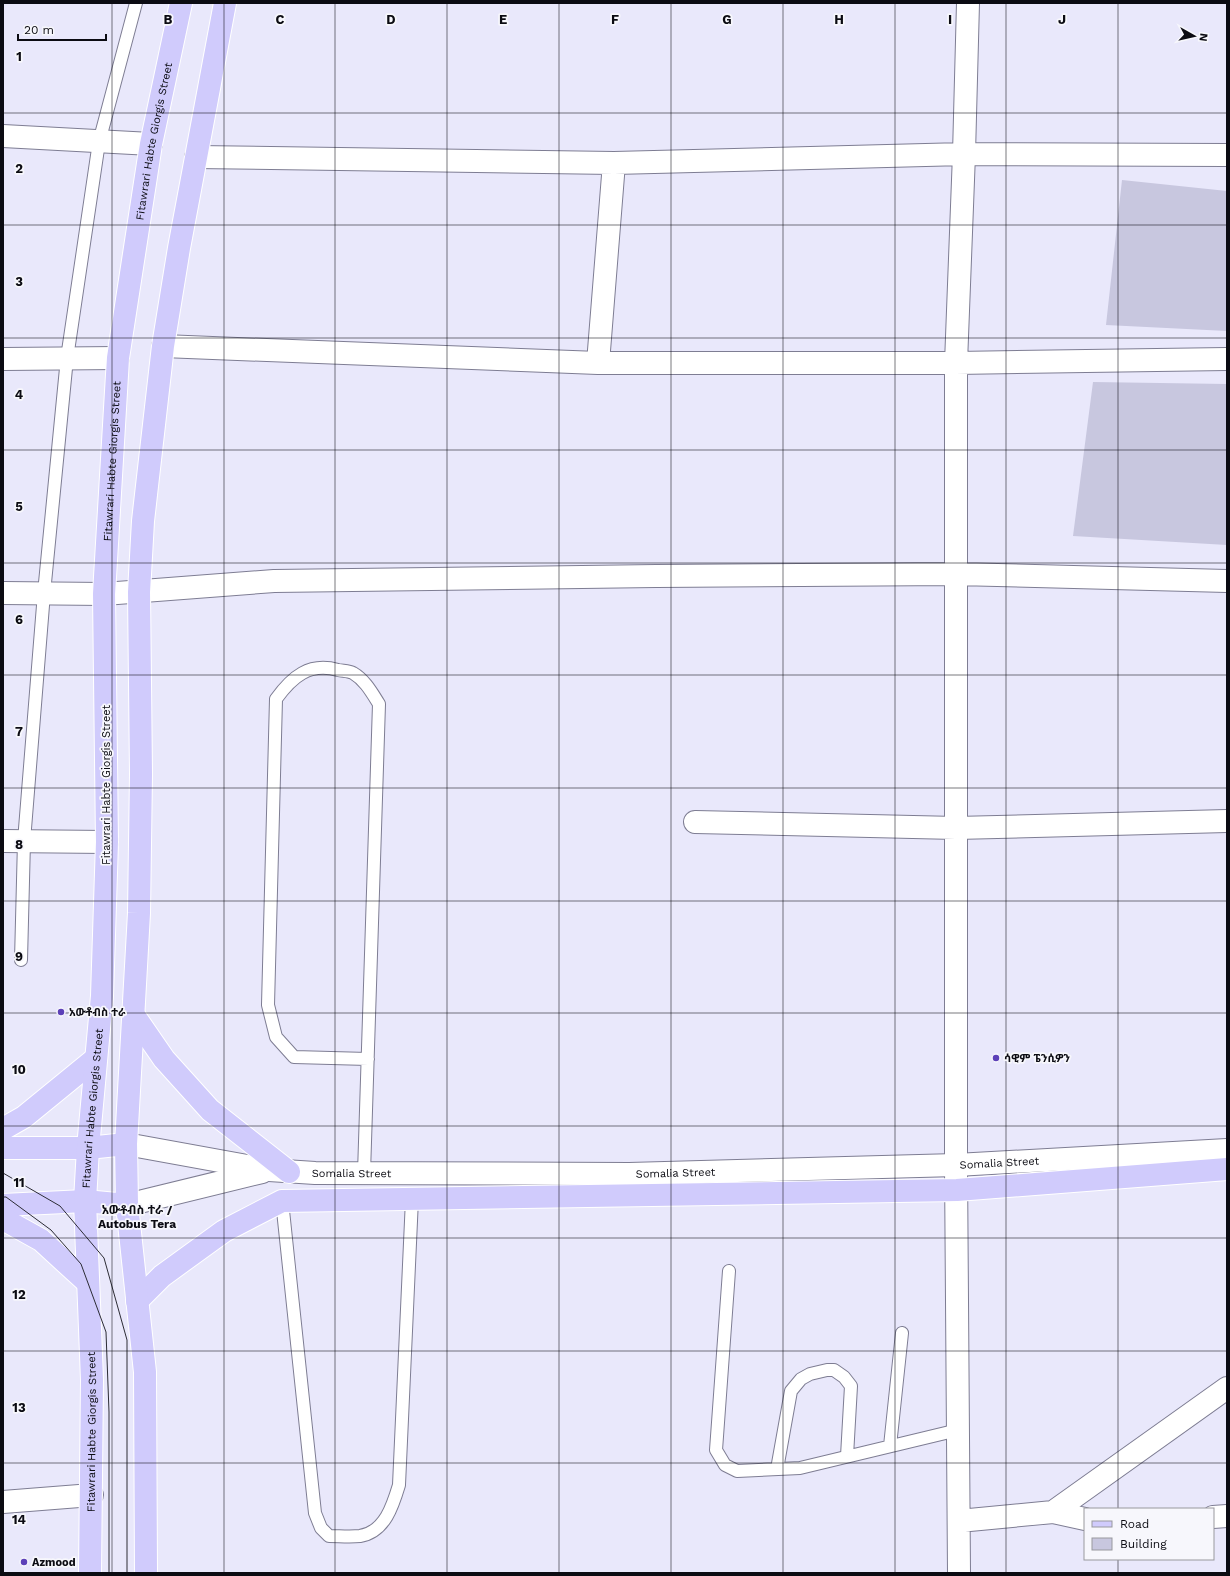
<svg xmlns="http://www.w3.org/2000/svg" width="1230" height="1576" font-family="'Work Sans','Noto Sans Ethiopic',sans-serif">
	<rect width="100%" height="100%" fill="#e9e8fb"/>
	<path fill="#c8c7df" d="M1122,180L1227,191V331L1106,325Z
		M1093,382L1227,384V545L1073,536Z"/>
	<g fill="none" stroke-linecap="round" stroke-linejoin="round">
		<g stroke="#7e7d93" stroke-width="14">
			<path id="service" d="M21,960L24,841L44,593L67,358L99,142L136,3
				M364,1173L379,704C372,693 365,680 353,673C349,671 343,671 338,670C309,662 292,677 276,699L268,1005L276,1037L294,1057L368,1059
				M282,1201L315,1513L321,1528L329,1536C339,1536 350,1537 360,1536C385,1532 393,1505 399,1485L412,1199
				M729,1271L716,1450L725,1465L737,1471L800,1468L958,1430
				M890,1446L902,1333
				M777,1469L791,1391L801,1379L810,1374L827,1370H834L844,1377L851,1386L847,1456"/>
		</g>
		<g stroke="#7e7d93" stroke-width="24">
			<path id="minor" d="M3,136L151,144
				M196,157L614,163L964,154L1227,155
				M163,346L598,363H956L1227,359
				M3,359L118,358
				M598,363L614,163
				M3,593L104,594L274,581L656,576L956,574L1227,581
				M695,822L956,828L1227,821
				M3,841L107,842
				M3,1502L92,1495
				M1053,1512L1227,1388
				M1213,1517L1227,1516
				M959,1521L1053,1512L1085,1519
				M959,1573L956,1165V363L964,154L968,3"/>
		</g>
		<g stroke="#7e7d93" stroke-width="24">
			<g id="secondary">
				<path id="s1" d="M126,1144L269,1170L315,1173L629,1174L956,1165L1227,1150"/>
				<path d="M127,1205L262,1172"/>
			</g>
		</g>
		<g stroke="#fff" stroke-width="24">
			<g id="primary">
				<path d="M133,1014L164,1059L210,1110L289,1172"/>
				<path d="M3,1129L24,1117L95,1059"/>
				<path d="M3,1148H88L126,1144"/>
				<path d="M3,1205L85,1201L127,1205"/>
				<path d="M3,1219L41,1240L88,1283"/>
				<path d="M137,1301L162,1276L224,1231L282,1201L957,1190L1227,1169"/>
				<path id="s2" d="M90,1573L92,1380L85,1201L88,1148L102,996L107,842L104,594L118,358L151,144L181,3"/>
				<path d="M146,1573L145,1372L127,1205L126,1144L139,913L141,774L139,592L143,521L163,346L179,248L225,3"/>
			</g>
		</g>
		<use href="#service" stroke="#fff" stroke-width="12"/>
		<use href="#minor" stroke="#fff" stroke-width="22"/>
		<use href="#secondary" stroke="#fff" stroke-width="22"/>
		<use href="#primary" stroke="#d0cbfc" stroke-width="22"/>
		<path stroke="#2c2c35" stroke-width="1" d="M3,1173L60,1206L104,1258L127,1340V1573
			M3,1197H6L51,1230L81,1264L106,1332L109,1412V1573"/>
	</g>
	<path fill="none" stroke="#0b0b12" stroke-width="1" stroke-opacity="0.55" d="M112,3V1573M224,3V1573M335,3V1573M447,3V1573M559,3V1573M671,3V1573M783,3V1573M895,3V1573M1006,3V1573M1118,3V1509M3,113H1227M3,225H1227M3,338H1227M3,450H1227M3,563H1227M3,675H1227M3,788H1227M3,901H1227M3,1013H1227M3,1126H1227M3,1238H1227M3,1351H1227M3,1463H1227M1118,1559V1573"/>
	<g fill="#5c40b8" stroke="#f7f7fc" stroke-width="1.5">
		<circle cx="61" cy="1012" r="4"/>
		<circle cx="996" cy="1058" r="4"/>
		<circle cx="24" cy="1562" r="4"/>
	</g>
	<g text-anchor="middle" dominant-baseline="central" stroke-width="3.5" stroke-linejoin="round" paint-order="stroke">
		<g font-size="11" fill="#0b0b12" stroke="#f7f7fc">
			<text stroke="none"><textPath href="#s2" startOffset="1436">Fitawrari Habte Giorgis Street</textPath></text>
			<text stroke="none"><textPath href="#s2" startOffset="1113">Fitawrari Habte Giorgis Street</textPath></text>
			<text transform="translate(106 785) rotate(-90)">Fitawrari Habte Giorgis Street</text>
			<text stroke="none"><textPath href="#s2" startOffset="465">Fitawrari Habte Giorgis Street</textPath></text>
			<text stroke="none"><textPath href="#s1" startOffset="876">Somalia Street</textPath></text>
			<text stroke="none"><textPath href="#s1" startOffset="552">Somalia Street</textPath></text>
			<text stroke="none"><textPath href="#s1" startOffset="228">Somalia Street</textPath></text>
			<text stroke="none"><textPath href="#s2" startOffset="141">Fitawrari Habte Giorgis Street</textPath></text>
		</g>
		<g font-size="11" font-weight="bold" fill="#0b0b12" stroke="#f7f7fc" text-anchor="start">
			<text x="69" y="1012">አውቶብስ ተራ</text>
			<text x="1004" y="1058">ሳዊም ፔንሲዎን</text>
			<text x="32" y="1562">Azmood</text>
		</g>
		<g font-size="12" font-weight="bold" fill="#0b0b12" stroke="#f7f7fc">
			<text x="137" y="1210">አውቶብስ ተራ /<tspan x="137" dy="14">Autobus Tera</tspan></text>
		</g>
	</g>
	<g font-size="13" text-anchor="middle" font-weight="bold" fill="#0b0b12" stroke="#f7f7fc" stroke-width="3.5" stroke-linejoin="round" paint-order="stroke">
		<text x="168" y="24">B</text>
		<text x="280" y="24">C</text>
		<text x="391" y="24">D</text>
		<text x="503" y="24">E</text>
		<text x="615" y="24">F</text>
		<text x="727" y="24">G</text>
		<text x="839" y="24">H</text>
		<text x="950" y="24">I</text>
		<text x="1062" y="24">J</text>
		<text x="19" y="61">1</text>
		<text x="19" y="173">2</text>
		<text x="19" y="286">3</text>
		<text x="19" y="399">4</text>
		<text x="19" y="511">5</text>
		<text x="19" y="624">6</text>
		<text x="19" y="736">7</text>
		<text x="19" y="849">8</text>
		<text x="19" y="961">9</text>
		<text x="19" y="1074">10</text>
		<text x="19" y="1187">11</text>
		<text x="19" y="1299">12</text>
		<text x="19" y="1412">13</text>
		<text x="19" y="1524">14</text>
	</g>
	<rect width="1230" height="1576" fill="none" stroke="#0b0b12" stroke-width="8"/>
	<rect x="1084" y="1508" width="130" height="52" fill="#f7f7fc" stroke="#99999e"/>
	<rect x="1092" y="1521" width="20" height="6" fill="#d0cbfc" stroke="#99999e"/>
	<text x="1120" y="1528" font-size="12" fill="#0b0b12">Road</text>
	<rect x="1092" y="1538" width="20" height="12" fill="#c8c7df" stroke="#99999e"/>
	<text x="1120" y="1548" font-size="12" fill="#0b0b12">Building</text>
	<g transform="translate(1194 36) rotate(98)" stroke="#f7f7fc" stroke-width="3" paint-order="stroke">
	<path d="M0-3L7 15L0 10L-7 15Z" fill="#0b0b12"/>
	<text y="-6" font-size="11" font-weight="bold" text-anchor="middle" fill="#0b0b12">N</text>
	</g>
	<path d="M18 34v6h88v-6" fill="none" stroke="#0b0b12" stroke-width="2"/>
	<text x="24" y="34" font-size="12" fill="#0b0b12" stroke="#f7f7fc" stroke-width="3" paint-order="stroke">20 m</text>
</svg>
